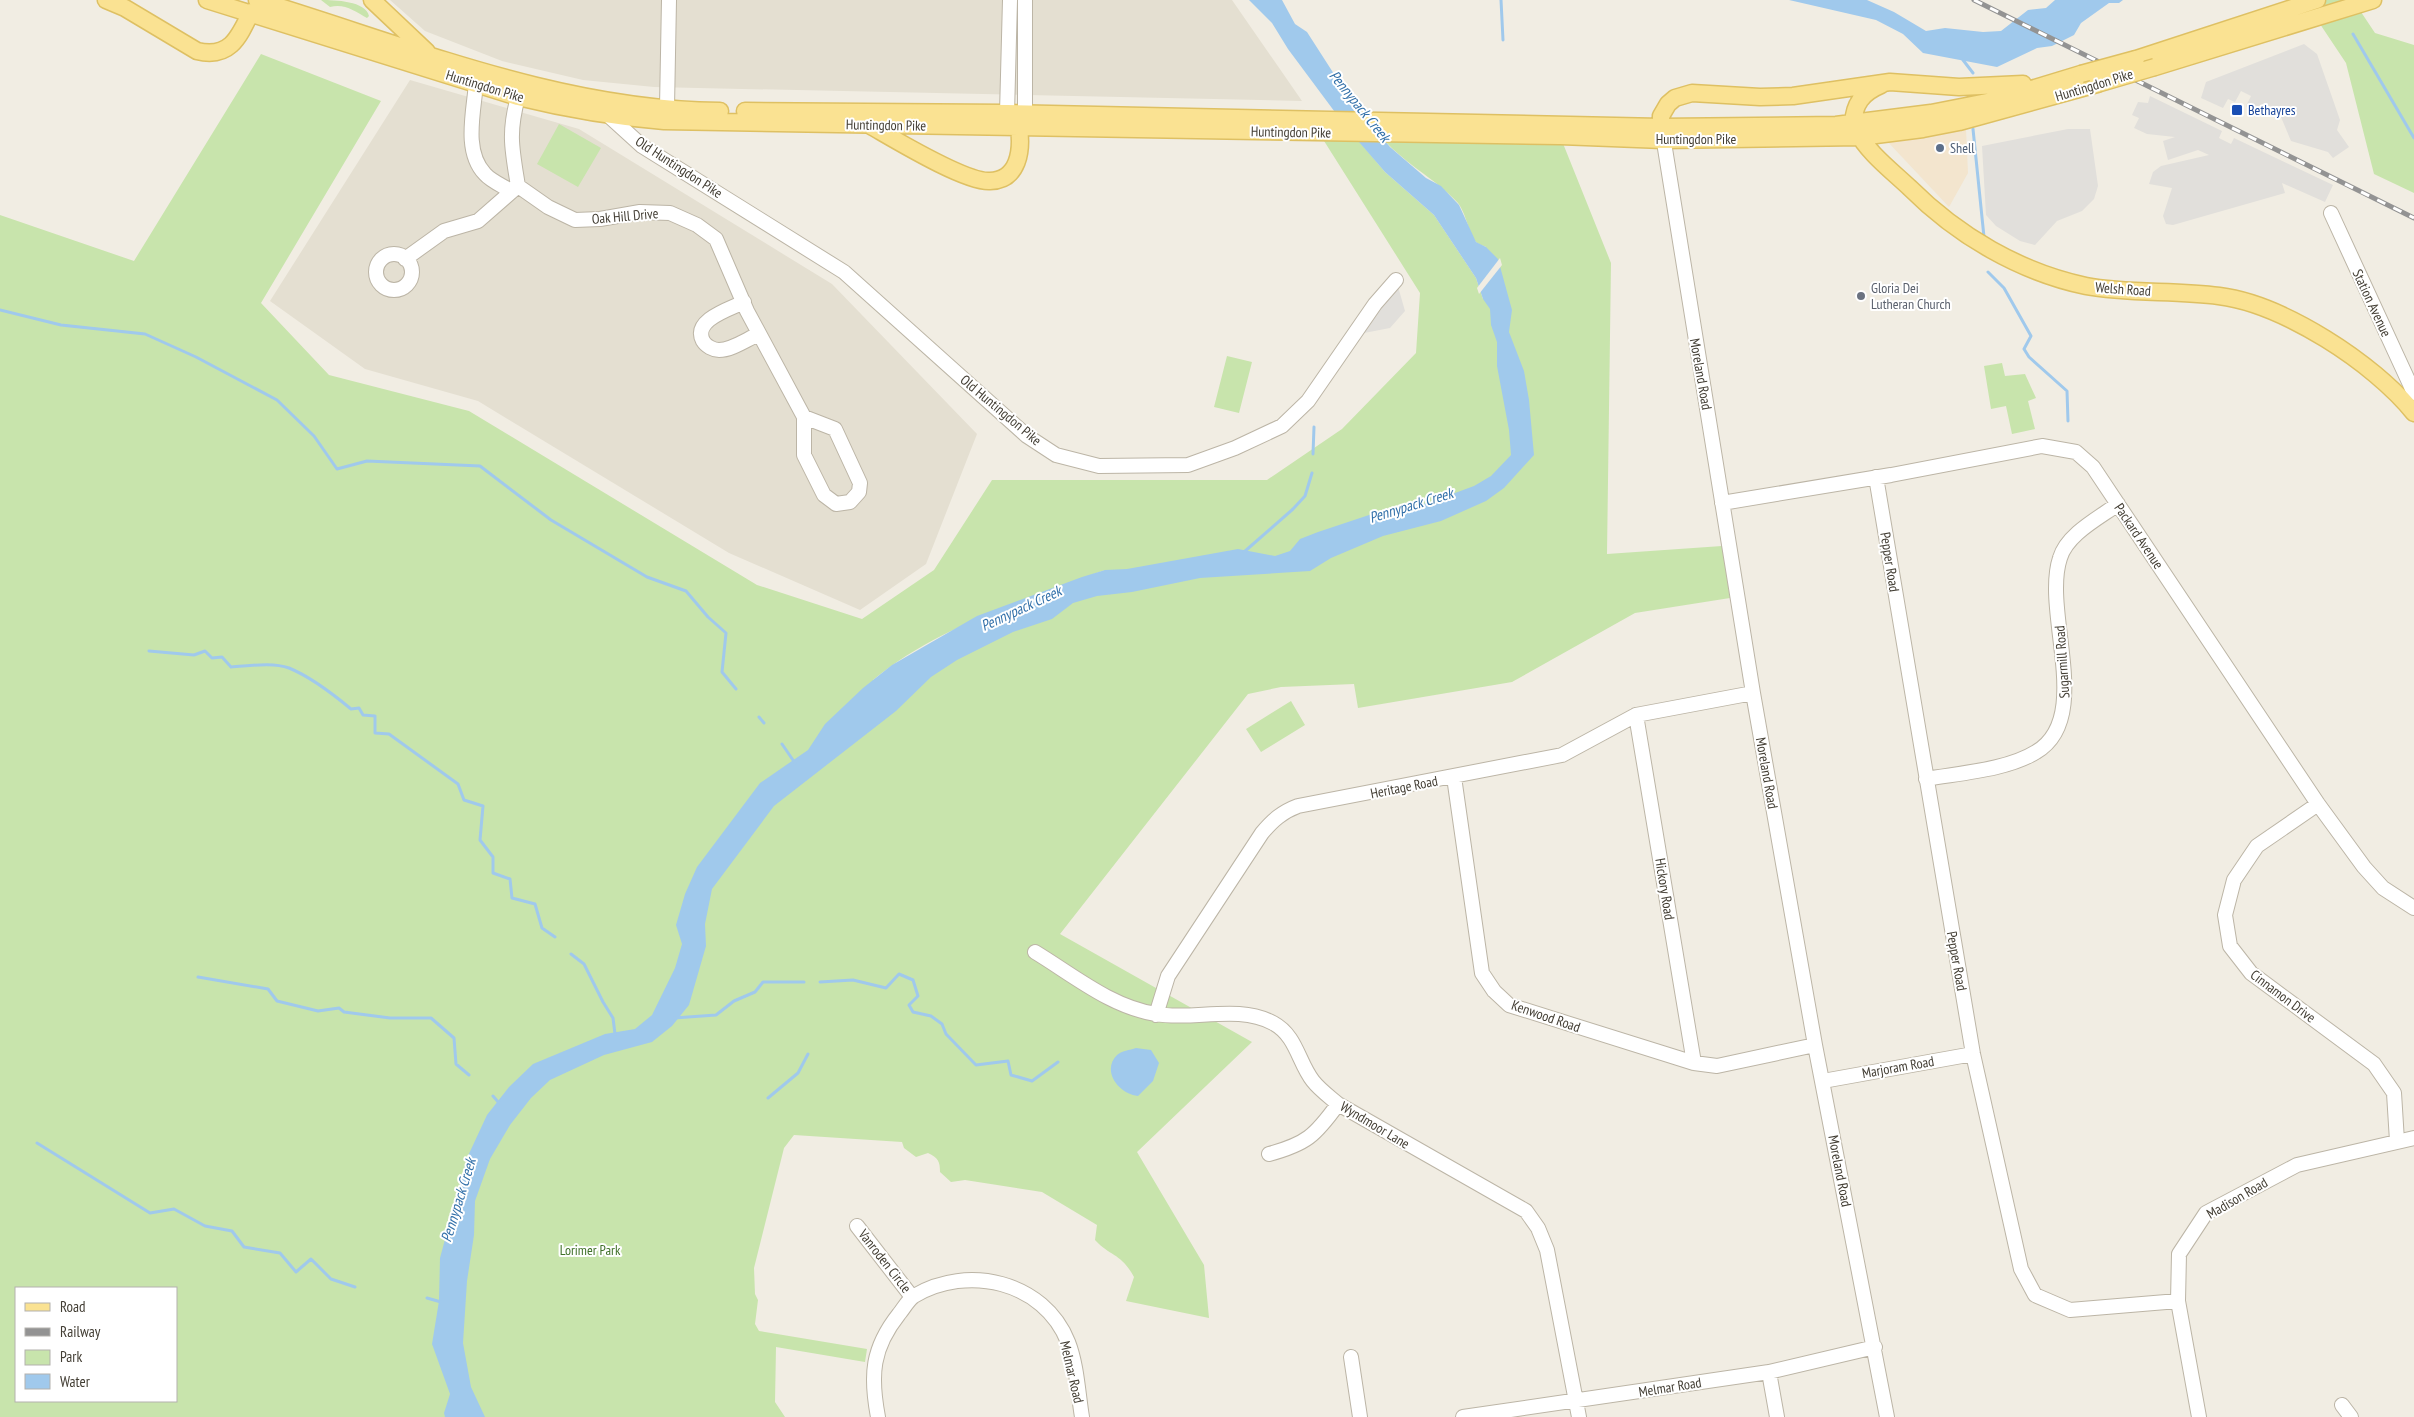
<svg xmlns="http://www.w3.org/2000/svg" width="2414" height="1417" font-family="'PT Sans Narrow',sans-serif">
	<rect width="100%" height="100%" fill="#f1ede3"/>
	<path fill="#e4dfd1" d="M390,0H1232L1302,101L654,87L583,80L502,61L425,31Z
		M410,80L579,129L832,284L977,434L926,564L860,610L729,553L478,401L365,369L270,301Z"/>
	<path fill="#f3e5ce" d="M1966,129L1968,173L1949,207L1887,141Z"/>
	<path fill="#c8e4ac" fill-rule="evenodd" d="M321,0C335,0 366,1 369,16L367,18C355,11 344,3 330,7Z
		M2304,0H2353L2375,33L2414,45V193L2374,174L2346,63Z
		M261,54L381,101L261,303L329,375L469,411L757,585L862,619L934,570L992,480H1267L1342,429L1416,353L1420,293L1319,133H1352L1385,172L1434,215L1476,278L1483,299L1486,247C1484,246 1478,244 1476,242C1469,234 1466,213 1458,203C1434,177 1402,163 1379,134L1560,136L1611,263L1607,554L1722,546L1730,598L1635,613L1512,682L1358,708L1354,684L1281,687L1248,694L1060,934L1252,1042L1137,1152L1204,1265L1209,1318L1126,1301L1134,1277C1121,1253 1111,1257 1095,1240L1097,1225L1042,1192L965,1180L951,1182L940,1172C940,1161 938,1158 928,1153L916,1157L904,1148L902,1142L794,1135L784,1148L754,1268L755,1294L758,1300L755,1324L759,1331L867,1349L865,1362L776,1347L775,1402L785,1417H0V215L134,261ZM1105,570L873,680C928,635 993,612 1059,587C1075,581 1090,575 1105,570ZM16,1288H176V1401H16Z
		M559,124L601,148L578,187L537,164Z
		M1227,356L1252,362L1239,413L1214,407Z
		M2002,363L2005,376L2025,374L2036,398L2028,401L2035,429L2012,434L2006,406L1991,409L1984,366Z
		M1291,701L1305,725L1261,752L1246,729Z"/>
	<path fill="#e1dfdb" d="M2304,44L2317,54L2340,120L2337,130L2349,147L2333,158L2328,152L2291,141L2278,110L2258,116L2248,110L2246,106L2251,96L2241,91L2235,102L2228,99L2223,108L2201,98L2206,82Z
		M2150,96L2222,131L2219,138L2231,144L2234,138L2333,185L2325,202L2282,183L2285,193L2173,225L2166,224L2163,216L2172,188L2149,184L2153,172L2161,166L2209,155L2198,150L2168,160L2163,141L2175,137L2147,134L2134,128L2139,118L2132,115L2138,102L2148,103Z
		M2068,129H2090L2098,186L2094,199L2082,211L2057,221L2035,245L2020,241L1996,226L1986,215L1982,146Z
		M1397,283L1405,311L1390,328L1364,333Z"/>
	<path fill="#a0c9ec" d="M1249,0H1282L1295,24L1307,32L1352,102L1390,147L1426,178L1441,186L1459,205L1476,242L1486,247L1498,259L1512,310L1509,332L1524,371L1529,400L1534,455L1504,488L1486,501L1441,521L1383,536L1331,558L1310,571L1200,578L1132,592L1097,596L1073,603L1052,619L1013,632L957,660L931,677L896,711L774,806L712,889L705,924L706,946L689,1005L672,1026L652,1042L604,1055L550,1080L531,1098L510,1125L490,1159L475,1201L474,1235L467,1281L463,1343L471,1387L485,1417H445L444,1413L450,1394L432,1344L439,1301L440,1258L467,1158L487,1115L509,1087L533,1064L605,1034L635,1029L652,1015L675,968L682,944L676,925L685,894L697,867L760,783L808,750L825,724L863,688L892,665L977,616L1082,577L1105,570L1127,569L1238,549L1275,556L1290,551L1300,539L1318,532L1381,511L1428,503L1474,486L1491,476L1511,455L1509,430L1497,366V342L1491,325L1490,309L1483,299L1476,278L1434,215L1385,172L1346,127L1288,49L1272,23Z
		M1789,0H1867L1894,12L1926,31L1945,28L1983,32L2001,31L2028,10L2046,8L2055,0H2123L2119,3H2109L2081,23L2074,35L2052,46L2037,48L1997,67L1923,53L1903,34L1876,20Z
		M1136,1048L1151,1050L1159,1063L1153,1081L1138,1096C1119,1094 1101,1071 1117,1055C1121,1051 1130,1050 1136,1048Z"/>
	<path fill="#f1ede3" d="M1500,258L1502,265L1479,294L1477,288Z"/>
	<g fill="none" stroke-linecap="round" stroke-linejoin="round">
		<path stroke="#a0c9ec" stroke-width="3" d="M1501,0L1503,40
			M2353,34L2414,138
			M1963,60L1973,73
			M1973,129L1984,237
			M1988,272L2004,288L2031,336L2024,349L2029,357L2067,391L2068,421
			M0,310L61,325L145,334L196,357L277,400L314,436L337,469L367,461L480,466L551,520L647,577L686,591L708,617L726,633L722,672L736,689
			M1313,454L1314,427
			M1244,552L1293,509L1305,496L1312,473
			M149,651L194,655L205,651L212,658L222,657L231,667C249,666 272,662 289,668C311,677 333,694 351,709L359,708L363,715L375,716V733L389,734L458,784L464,800L483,806L480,840L493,857V873L510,879L512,898L535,904L542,928L555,937
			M759,717L764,723
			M782,744L795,763
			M571,954L584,964L603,1002L613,1018L615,1034
			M198,977L268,989L277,1001L318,1011L339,1008L344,1012L390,1018H431L454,1038L456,1064L469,1075
			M820,982L853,980L886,988L899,974L913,980L918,996L909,1005L913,1012L931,1016L942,1024L946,1034L976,1065L1008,1061L1011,1075L1032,1081L1058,1062
			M674,1018L716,1015L734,1001L755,992L763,982H804
			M493,1096L499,1103
			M768,1098L798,1073L808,1054
			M37,1143L150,1213L174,1209L205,1226L232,1231L244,1247L280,1253L296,1272L311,1259L331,1279L355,1287
			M427,1298L441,1302"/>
		<g stroke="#bcb5a6" stroke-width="16">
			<path id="minor" d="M1010,0L1007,113L1019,128L1025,114V0
				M476,83C474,111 463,151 485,174C491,181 503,186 511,191
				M518,97C508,133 512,149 518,186L548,207L575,220L600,219L640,212L670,213L697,225L716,239L747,311L804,417
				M667,107L669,0
				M609,116L642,146L844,272L1027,436L1056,455L1099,466L1188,465L1235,448L1282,426L1308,401L1375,304L1396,280
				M1662,130L1753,693L1815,1045L1887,1417
				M2331,213L2414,393
				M376 272a18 18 0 1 1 36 0a18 18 0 1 1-36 0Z
				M405,259L444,231L478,221L518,186
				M744,302C730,309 692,320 703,341C706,346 713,350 719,350C732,350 747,339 759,334
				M804,417L835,429L860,483L859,492L850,502L836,504L824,495L804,455Z
				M1876,477L1973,1054L2021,1269L2035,1295L2070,1310L2178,1301
				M1722,503L1891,475L2042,446L2076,452L2093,467L2318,804L2364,867L2383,888L2414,908
				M1636,715L1694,1063
				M1454,777L1482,973L1494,991L1509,1005L1694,1063L1717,1066L1815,1045
				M1926,779C1960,773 2007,770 2036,752C2094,718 2042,612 2060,558C2067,534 2099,518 2118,504
				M2318,804L2257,846L2234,880L2225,915L2230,946L2251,973L2374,1064L2394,1093L2397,1141
				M1035,952C1073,975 1111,1007 1156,1014C1193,1021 1238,1004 1273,1023C1297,1036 1298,1062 1313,1081C1320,1090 1330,1097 1338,1104L1526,1211L1538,1228L1547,1250L1579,1417
				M1156,1015L1168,976L1262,833C1273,820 1282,812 1298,806L1562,755L1636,715L1753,693
				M1823,1081L1973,1054
				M1269,1154C1306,1144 1315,1136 1338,1104
				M857,1226L912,1297
				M1351,1357L1360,1417
				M1769,1372L1777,1417
				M2342,1405L2351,1417
				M878,1417C870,1375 872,1348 899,1314C904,1308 908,1300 914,1296C967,1264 1044,1281 1068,1342C1077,1365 1078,1393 1082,1417
				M1463,1417L1769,1372L1875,1347
				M2199,1417L2178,1301L2179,1254L2206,1213L2297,1165L2414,1138"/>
		</g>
		<g stroke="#dec063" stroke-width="19">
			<path id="major" d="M106,0L125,8L197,51C230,59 239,37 251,12
				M207,0L518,97C567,109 614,117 664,121L1560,136L1663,140L1860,137L1923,129L1959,122L2097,84
				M257,0C409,46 560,110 720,111
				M372,0L427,52
				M2136,59L2317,0
				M2155,67L2373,0
				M745,111L1007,113L1661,127L1836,125L1931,113L1992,101L2081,74
				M1853,124C1854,104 1862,93 1881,85
				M871,126C894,139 966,183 990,181C1019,180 1022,150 1019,128
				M1661,127V116L1668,104L1675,98L1692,93L1760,97L1793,96L1890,82L1959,87L2023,84
				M1856,130C1868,153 1891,170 1910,188C1958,236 2020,272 2086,286C2127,294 2177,290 2219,296C2283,304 2374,363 2414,413"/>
		</g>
		<use href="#minor" stroke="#fff" stroke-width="14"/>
		<use href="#major" stroke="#fae292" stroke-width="16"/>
		<g stroke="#939393" stroke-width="5">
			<path id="rail" d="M1974,0L2414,218"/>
		</g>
		<use href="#rail" stroke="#fff" stroke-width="3" stroke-dasharray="9" stroke-linecap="butt"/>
		<g stroke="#dec063" stroke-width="19" stroke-linecap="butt">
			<path id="major-bridge" d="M2081,74L2136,59
				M2097,84L2155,67"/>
		</g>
		<use href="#major-bridge" stroke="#fae292" stroke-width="16"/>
	</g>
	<rect fill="#1a4fb4" stroke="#fff" stroke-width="2" x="2231" y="104" width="12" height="12" rx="2.5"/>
	<circle fill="#5c6f8a" stroke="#fff" stroke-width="2" cx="1940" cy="148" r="5"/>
	<circle fill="#6b7280" stroke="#fff" stroke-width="2" cx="1861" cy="296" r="5"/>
	<g text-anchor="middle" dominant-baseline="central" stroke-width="4" stroke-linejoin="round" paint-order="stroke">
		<g font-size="14" fill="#423d33" stroke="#fff">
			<text transform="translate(2094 85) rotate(-17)">Huntingdon Pike</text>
			<text transform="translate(485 86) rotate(17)">Huntingdon Pike</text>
			<text transform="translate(886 125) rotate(1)">Huntingdon Pike</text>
			<text transform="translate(1291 132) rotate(1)">Huntingdon Pike</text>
			<text x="1696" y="139">Huntingdon Pike</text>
			<text transform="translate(679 167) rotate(33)">Old Huntingdon Pike</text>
			<text transform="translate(625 216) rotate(-5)">Oak Hill Drive</text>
			<text transform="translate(2123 289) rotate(4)">Welsh Road</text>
			<text transform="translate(2372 303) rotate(65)">Station Avenue</text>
			<text transform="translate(1701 374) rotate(80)">Moreland Road</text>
			<text transform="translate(1001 410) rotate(40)">Old Huntingdon Pike</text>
			<text transform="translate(2139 536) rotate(56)">Packard Avenue</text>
			<text transform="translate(1890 562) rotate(81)">Pepper Road</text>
			<text transform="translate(2062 662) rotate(-94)">Sugarmill Road</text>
			<text transform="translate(1767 773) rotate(80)">Moreland Road</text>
			<text transform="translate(1404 787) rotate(-11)">Heritage Road</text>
			<text transform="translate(1665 889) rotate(81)">Hickory Road</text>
			<text transform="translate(1957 961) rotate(80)">Pepper Road</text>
			<text transform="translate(2283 996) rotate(37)">Cinnamon Drive</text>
			<text transform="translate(1546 1016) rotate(19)">Kenwood Road</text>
			<text transform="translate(1898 1067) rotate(-10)">Marjoram Road</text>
			<text transform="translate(1375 1125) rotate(31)">Wyndmoor Lane</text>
			<text transform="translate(1840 1171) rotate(79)">Moreland Road</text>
			<text transform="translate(2237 1198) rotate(-30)">Madison Road</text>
			<text transform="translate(885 1261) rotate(52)">Vanroden Circle</text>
			<text transform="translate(1072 1372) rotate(77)">Melmar Road</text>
			<text transform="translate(1670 1387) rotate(-9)">Melmar Road</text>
		</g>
		<g font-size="14" fill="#164399" stroke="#fff" text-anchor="start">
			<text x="2248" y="110">Bethayres</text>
		</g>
		<g font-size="14" fill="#4e5e75" stroke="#fff" text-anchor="start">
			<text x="1950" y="148">Shell</text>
		</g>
		<g font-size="14" fill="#5b616d" stroke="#fff" text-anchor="start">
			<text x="1871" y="288">Gloria Dei<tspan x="1871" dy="16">Lutheran Church</tspan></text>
		</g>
		<g font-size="14" fill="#41712a" stroke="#fff">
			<text x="590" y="1250">Lorimer Park</text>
		</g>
		<g font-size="15" font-style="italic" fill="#3270a9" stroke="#fff">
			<text transform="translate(1360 106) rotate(51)">Pennypack Creek</text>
			<text transform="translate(1411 505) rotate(-17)">Pennypack Creek</text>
			<text transform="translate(1021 608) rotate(-25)">Pennypack Creek</text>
			<text transform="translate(458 1200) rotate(-73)">Pennypack Creek</text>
		</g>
	</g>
	<rect x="15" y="1287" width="162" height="115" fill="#ffffff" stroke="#b3b1ad"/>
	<rect x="25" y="1303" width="25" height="8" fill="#fae292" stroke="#b3b1ad"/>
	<text x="60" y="1312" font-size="15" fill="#423d33">Road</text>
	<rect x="25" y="1328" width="25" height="8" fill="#939393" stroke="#b3b1ad"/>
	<text x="60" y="1337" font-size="15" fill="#423d33">Railway</text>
	<rect x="25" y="1350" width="25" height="15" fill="#c8e4ac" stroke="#b3b1ad"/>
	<text x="60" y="1362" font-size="15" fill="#423d33">Park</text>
	<rect x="25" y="1374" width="25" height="15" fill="#a0c9ec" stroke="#b3b1ad"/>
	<text x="60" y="1387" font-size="15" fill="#423d33">Water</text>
</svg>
